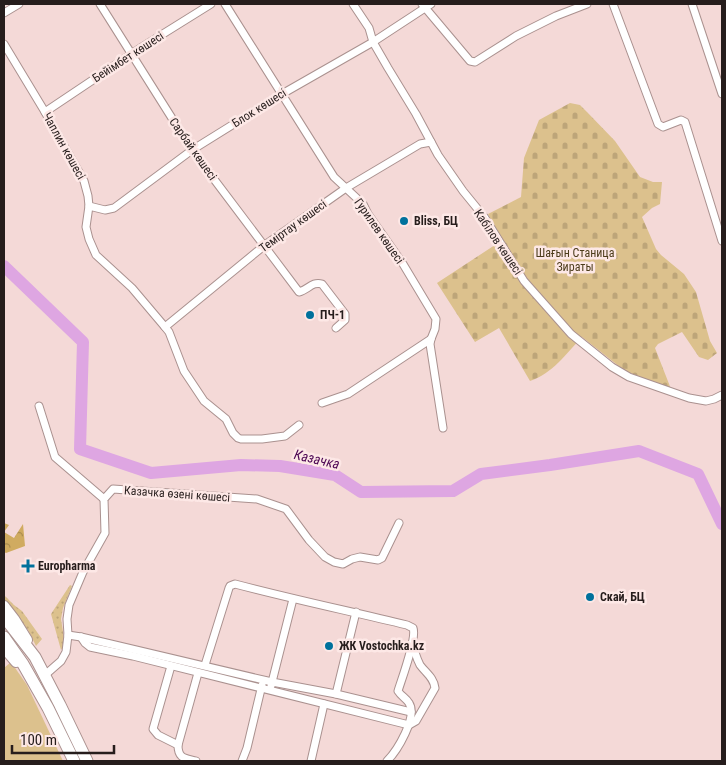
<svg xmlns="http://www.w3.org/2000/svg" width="726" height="765" font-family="'Roboto Condensed',sans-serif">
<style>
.grass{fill:url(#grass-dots)}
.forest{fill:url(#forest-crowns)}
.cemetery{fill:url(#cemetery-stones)}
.garden{fill:#dcc18d}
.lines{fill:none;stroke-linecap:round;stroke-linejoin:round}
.river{stroke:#dea6e2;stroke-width:12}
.street-casing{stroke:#aa918f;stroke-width:9}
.secondary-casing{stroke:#aa918f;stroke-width:12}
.primary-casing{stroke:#aa918f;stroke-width:13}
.street{stroke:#fff;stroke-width:7}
.secondary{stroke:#fff;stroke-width:10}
.primary{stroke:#fff;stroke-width:11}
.poi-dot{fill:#00719c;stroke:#fde8e6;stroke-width:2}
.labels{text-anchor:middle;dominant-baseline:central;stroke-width:5;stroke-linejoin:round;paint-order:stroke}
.street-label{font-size:12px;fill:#261d1c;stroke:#fde8e6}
.poi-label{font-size:12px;font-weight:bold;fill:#261d1c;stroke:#fde8e6;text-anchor:start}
.park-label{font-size:12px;fill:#4c3c1b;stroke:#fde8e6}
.water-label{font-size:14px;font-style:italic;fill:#4d0754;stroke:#fde8e6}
</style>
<defs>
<pattern id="grass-dots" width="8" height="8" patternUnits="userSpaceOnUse" patternTransform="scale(1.25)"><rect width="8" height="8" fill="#dcc18d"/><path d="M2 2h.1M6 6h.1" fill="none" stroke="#bda579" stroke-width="1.8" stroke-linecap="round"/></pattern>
<pattern id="forest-crowns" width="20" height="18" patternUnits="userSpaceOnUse" patternTransform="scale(1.25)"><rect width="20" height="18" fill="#d0ab60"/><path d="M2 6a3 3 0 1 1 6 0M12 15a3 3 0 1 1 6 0" fill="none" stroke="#a98b4e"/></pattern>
<pattern id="cemetery-stones" width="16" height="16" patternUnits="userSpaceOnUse" patternTransform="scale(1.25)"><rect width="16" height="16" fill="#dcc18d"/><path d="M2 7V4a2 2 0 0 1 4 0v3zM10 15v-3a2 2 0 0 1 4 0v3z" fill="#bda579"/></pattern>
</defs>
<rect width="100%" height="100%" fill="#f4d9d7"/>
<!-- grass -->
<g class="grass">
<path d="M 70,585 L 72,586 L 63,608 L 61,619 L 65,644 L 61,650 L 51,614 Z"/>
<path d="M 4,595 L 14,605 L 22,611 L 42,639 L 36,646 L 28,630 L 4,600 Z"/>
</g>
<!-- forest -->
<path class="forest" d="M 4,523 L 9,525 L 4,532 L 14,538 L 23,524 L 25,546 L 6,553 L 4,552 Z"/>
<!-- cemetery -->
<path class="cemetery" d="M 570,103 L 580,105 L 587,112 L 615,141 L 640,177 L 653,182 L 662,182 L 660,204 L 652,208 L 642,217 L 656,249 L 661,255 L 684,274 L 696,292 L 710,341 L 717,353 L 708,360 L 699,357 L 682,332 L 658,344 L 655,348 L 671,389 L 625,371 L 582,337 C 566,354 552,374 530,381 L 499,328 L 475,342 L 437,283 L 498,243 L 500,240 L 488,214 L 521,197 L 524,158 L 539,120 Z"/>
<!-- garden -->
<path class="garden" d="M 11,662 L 27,685 L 63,761 L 4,761 L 4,668 Z"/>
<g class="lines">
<!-- river -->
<path class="river" d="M 4,266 L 83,342 L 80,449 L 151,473 L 241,465 L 280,466 L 335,475 L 361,492 L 453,491 L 481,474 L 550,465 L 639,451 L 698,474 L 722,524"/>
<defs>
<g id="street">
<path d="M 100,4 L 192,150 L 299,292 C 308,290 312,281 322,284 L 345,314 L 345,320 L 336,328"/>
<path d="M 225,4 L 334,177 L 363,204 L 368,214 L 403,264 L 436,319 L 435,329 L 431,339 L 430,344 L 443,428"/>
<path d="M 353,4 L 369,28 L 373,42 L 388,68 L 416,114 L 438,155 L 463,191 L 485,218 L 524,281 L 571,334 L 612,367 L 629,377 L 689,398 L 706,401 L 714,399 L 722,395"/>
<path d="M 422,4 L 470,61 L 475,62 L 516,36 L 556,16 L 587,4"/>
<path d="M 613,4 L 658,124 L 663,127 L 681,120 L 685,122 L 722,241"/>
<path d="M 692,4 L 722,94"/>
<path d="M 4,13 L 19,4"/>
<path d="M 4,44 L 45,112 L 84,181 L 88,196 L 89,206 L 86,227 L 89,239 L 96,255 L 132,288 L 165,327 L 169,332 L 184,371 L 204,401 L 226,419 L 233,433 L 238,438 L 241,439 L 262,439 L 285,436 L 299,425"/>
<path d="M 45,112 L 142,47 L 211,4"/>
<path d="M 89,206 L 105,210 L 114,208 L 192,150 L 282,94 L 373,42 L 431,4"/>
<path d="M 165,327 L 265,245 L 346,188 L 420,144 L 431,142"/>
<path d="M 322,403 L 348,394 L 431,339"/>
<path d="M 39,406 L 55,457 L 104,499"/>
<path d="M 68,635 L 81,637 L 272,682 L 336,694 L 411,712"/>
<path d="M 81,637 L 85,643 L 90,647 L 133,656 L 409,725 L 416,721 L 435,688 C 434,678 426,673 420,665 C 416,657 414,650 413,642"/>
<path d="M 205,665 L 229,588 L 230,586 L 235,584 C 292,599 349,611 407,625 L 413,628 C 417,638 402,678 398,691 C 401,696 406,698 409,703 C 418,717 397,751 387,761"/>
<path d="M 171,666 L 153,729 L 158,735 L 178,745"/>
<path d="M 45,675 L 61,661 L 66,652 L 68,635 L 67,619 L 69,605 L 83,572 L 105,533 L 104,499 L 113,489 L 257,499 L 286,509 L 309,540 L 325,557 L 334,562 L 343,564 L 352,559 L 360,557 L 378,560 L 382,558 L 399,523"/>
<path d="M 271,686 L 293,599"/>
<path d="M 336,694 L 356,612"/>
<path d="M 196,761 C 185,758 178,759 178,745 L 198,673"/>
<path d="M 242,761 L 247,748 L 262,685"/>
<path d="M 311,761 L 324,704"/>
</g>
<g id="secondary">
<path d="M 4,606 L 14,619 L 27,640"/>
<path d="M 4,648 L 16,662"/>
</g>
<g id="primary">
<path d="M 4,617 L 35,657 L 60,705 L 87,761"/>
<path d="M 4,637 L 23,664 L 48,708 L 74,761"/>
</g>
</defs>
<!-- street casing -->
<use href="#street" class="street-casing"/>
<!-- secondary casing -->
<use href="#secondary" class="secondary-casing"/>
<!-- primary casing -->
<use href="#primary" class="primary-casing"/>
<!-- street -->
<use href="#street" class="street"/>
<!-- secondary -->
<use href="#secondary" class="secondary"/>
<!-- primary -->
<use href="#primary" class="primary"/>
</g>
<!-- markers -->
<g class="poi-dot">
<circle cx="404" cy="221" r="5"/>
<circle cx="310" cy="315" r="5"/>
<path d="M25.5 558.5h5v5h5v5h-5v5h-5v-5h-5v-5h5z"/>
<circle cx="590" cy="597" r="5"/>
<circle cx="329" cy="646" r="5"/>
</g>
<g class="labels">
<!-- street labels -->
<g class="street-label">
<text transform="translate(128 57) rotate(-33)">Бейімбет көшесі</text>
<text transform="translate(259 108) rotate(-32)">Блок көшесі</text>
<text transform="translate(64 146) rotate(61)">Чаплин көшесі</text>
<text transform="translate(193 149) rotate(55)">Сарбай көшесі</text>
<text transform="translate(293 226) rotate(-36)">Теміртау көшесі</text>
<text transform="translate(379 231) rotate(55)">Гурилев көшесі</text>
<text transform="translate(498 242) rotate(56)">Кабілов көшесі</text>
<text transform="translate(177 494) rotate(4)">Казачка өзені көшесі</text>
</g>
<!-- poi labels -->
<g class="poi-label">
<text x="414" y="221">Bliss, БЦ</text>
<text x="320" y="315">ПЧ-1</text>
<text x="38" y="566">Europharma</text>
<text x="600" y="597">Скай, БЦ</text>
<text x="339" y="646">ЖК Vostochka.kz</text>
</g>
<!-- park labels -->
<g class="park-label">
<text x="575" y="253">Шағын Станица<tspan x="575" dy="14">Зираты</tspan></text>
</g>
<!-- water labels -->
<g class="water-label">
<text transform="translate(317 459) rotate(13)">Казачка</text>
</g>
</g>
<!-- border -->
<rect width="726" height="765" fill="none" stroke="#261d1c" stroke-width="10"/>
<!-- scale -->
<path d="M12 745v8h102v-8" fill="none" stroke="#261d1c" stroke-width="2.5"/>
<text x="20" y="745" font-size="15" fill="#261d1c" stroke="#fde8e6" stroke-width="4" paint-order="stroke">100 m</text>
</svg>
